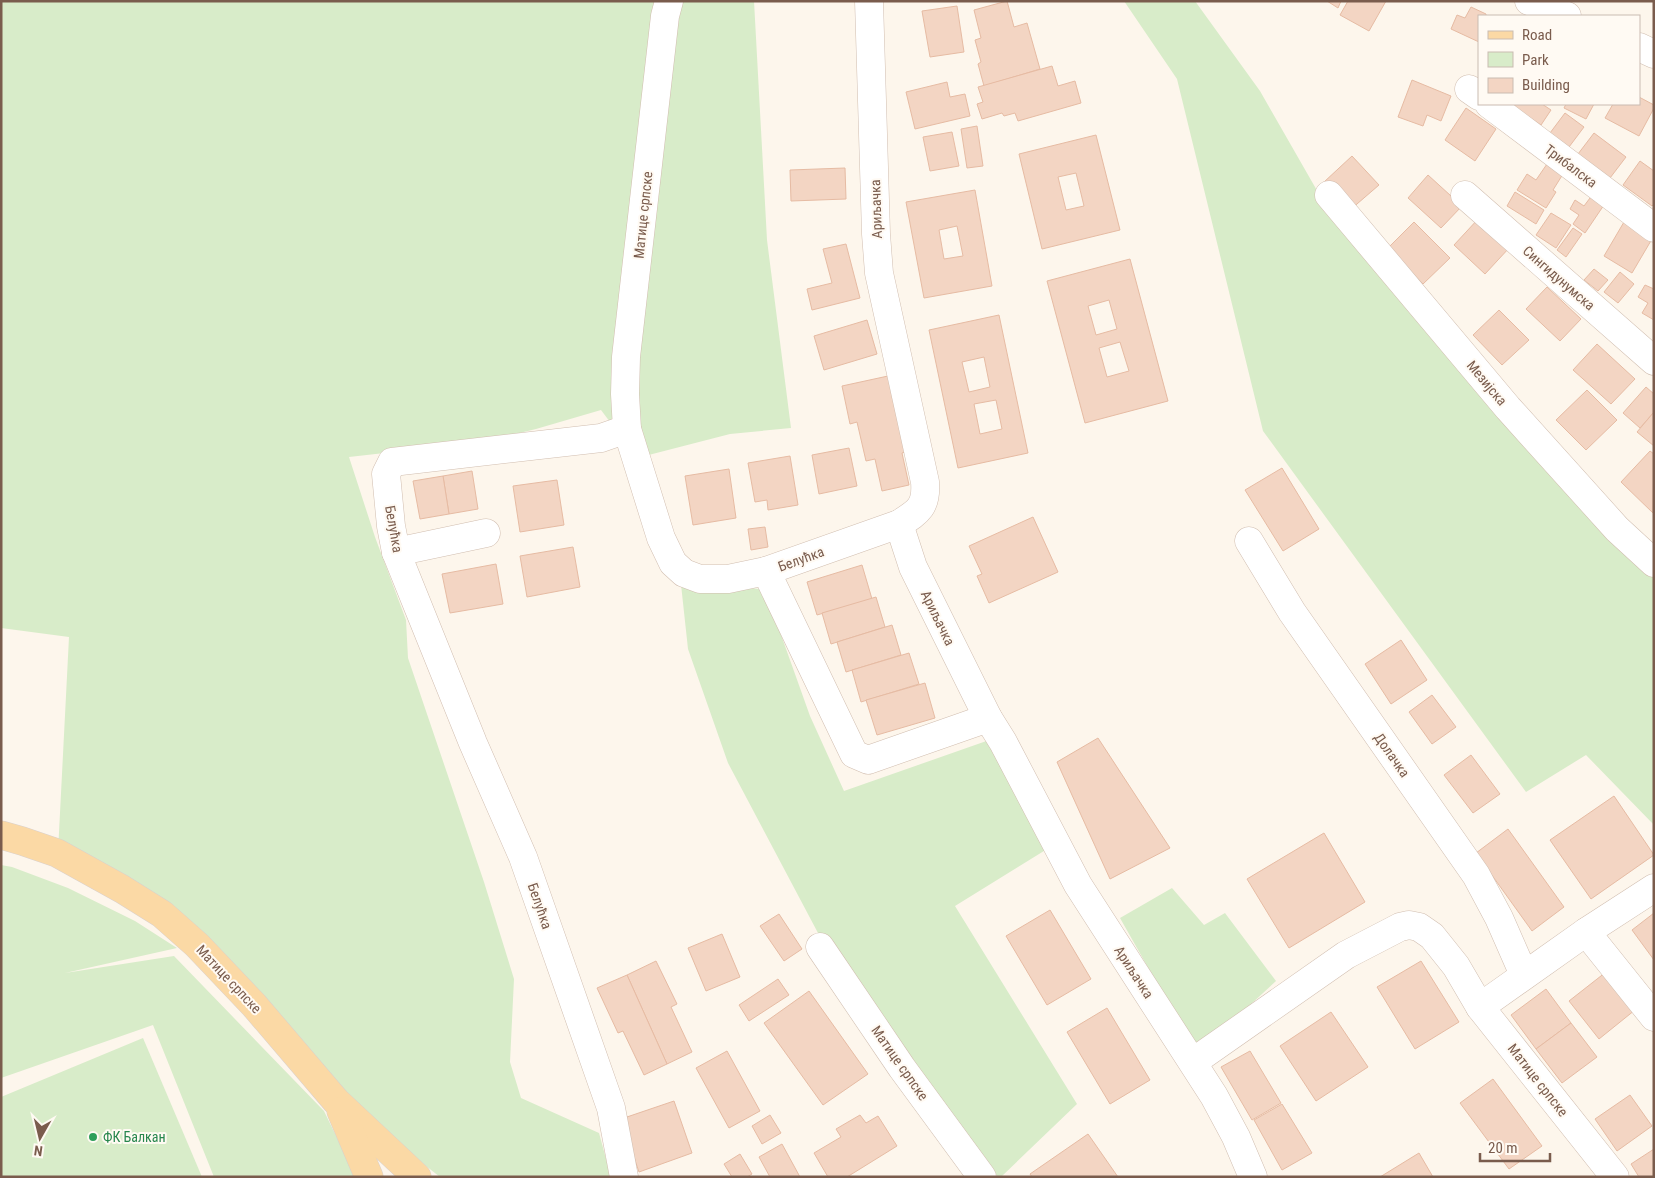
<svg xmlns="http://www.w3.org/2000/svg" width="1655" height="1178" font-family="'Roboto Condensed',sans-serif">
<style>
.green{fill:#d8ecc9}
.building{fill:#f3d5c3;stroke:#e6bba3;fill-rule:evenodd}
.lines{fill:none;stroke-linecap:round;stroke-linejoin:round}
.minor-casing{stroke:#d1beb0;stroke-width:29}
.major-casing{stroke:#dad1cd;stroke-width:29}
.minor{stroke:#fff;stroke-width:28}
.major{stroke:#fbd9a5;stroke-width:28}
.leisure-dot{fill:#2e9e5b;stroke:#fffaf3;stroke-width:2}
.labels{text-anchor:middle;dominant-baseline:central;stroke-width:4;stroke-linejoin:round;paint-order:stroke}
.street-label{font-size:14px;fill:#7a5c4d;stroke:#fffaf3}
.leisure-label{font-size:14px;fill:#27864d;stroke:#fffaf3;text-anchor:start}
</style>
<rect width="100%" height="100%" fill="#fdf6ec"/>
<!-- green -->
<g class="green">
<path d="M 1,1 L 754,1 L 767,240 L 791,428 L 730,434 L 637,458 L 601,410 L 536,429 L 482,442 L 349,457 L 375,537 L 406,620 L 408,658 L 484,882 L 514,979 L 510,1062 L 521,1098 L 599,1133 L 611,1177 L 440,1177 L 426,1166 L 330,1083 L 240,982 L 58,852 L 69,637 L 1,628 Z"/>
<path d="M 1124,1 L 1195,1 L 1260,91 L 1319,194 L 1654,563 L 1654,825 L 1586,755 L 1526,792 L 1263,431 L 1177,79 Z"/>
<path d="M 679,566 L 707,582 L 765,590 L 810,716 L 844,791 L 995,738 L 1052,846 L 955,906 L 1077,1104 L 1001,1177 L 998,1177 L 827,950 L 728,763 L 688,649 Z"/>
<path d="M 1,865 L 12,867 L 68,888 L 135,921 L 177,948 L 65,973 L 174,956 L 324,1111 L 356,1177 L 214,1177 L 153,1025 L 1,1078 Z"/>
<path d="M 1172,888 L 1204,925 L 1225,913 L 1276,981 L 1197,1054 L 1120,918 Z"/>
<path d="M 143,1038 L 202,1177 L 1,1177 L 1,1097 Z"/>
</g>
<!-- building -->
<g class="building">
<path d="M 1007,1 L 1014,27 L 1027,23 L 1040,69 L 984,86 L 978,64 L 981,62 L 975,40 L 981,38 L 974,10 Z"/>
<path d="M 1327,1 L 1341,1 L 1338,8 Z"/>
<path d="M 1348,1 L 1386,1 L 1369,31 L 1340,15 Z"/>
<path d="M 957,6 L 964,52 L 930,57 L 922,11 Z"/>
<path d="M 1471,7 L 1486,14 L 1486,16 L 1479,16 L 1479,42 L 1451,29 L 1457,15 L 1465,18 Z"/>
<path d="M 1052,66 L 1058,86 L 1075,81 L 1081,103 L 1018,121 L 1015,113 L 1004,116 L 1002,113 L 982,119 L 977,104 L 983,102 L 978,87 Z"/>
<path d="M 1412,80 L 1451,96 L 1441,121 L 1427,115 L 1423,126 L 1398,117 Z"/>
<path d="M 947,82 L 950,97 L 965,94 L 970,116 L 915,129 L 906,92 Z"/>
<path d="M 1639,97 L 1654,105 L 1654,108 L 1639,136 L 1605,118 L 1613,104 L 1639,104 Z"/>
<path d="M 1516,104 L 1542,104 L 1551,110 L 1541,125 L 1514,107 Z"/>
<path d="M 1566,104 L 1594,104 L 1586,119 L 1564,108 Z"/>
<path d="M 1466,108 L 1496,129 L 1475,161 L 1445,140 Z"/>
<path d="M 1565,113 L 1584,127 L 1569,147 L 1550,133 Z"/>
<path d="M 977,126 L 983,166 L 967,168 L 961,129 Z"/>
<path d="M 952,132 L 959,166 L 930,171 L 923,137 Z"/>
<path d="M 1594,133 L 1626,157 L 1610,178 L 1578,154 Z"/>
<path d="M 1096,135 L 1120,230 L 1042,249 L 1019,154 ZM 1076,173 L 1084,206 L 1066,210 L 1058,177 Z"/>
<path d="M 1352,156 L 1379,185 L 1350,210 L 1324,182 Z"/>
<path d="M 1640,161 L 1654,171 L 1654,204 L 1652,206 L 1623,185 Z"/>
<path d="M 1547,164 L 1563,174 L 1553,190 L 1556,192 L 1546,208 L 1517,190 L 1527,174 L 1536,180 Z"/>
<path d="M 845,168 L 846,199 L 791,201 L 790,170 Z"/>
<path d="M 1428,175 L 1462,206 L 1441,228 L 1408,198 Z"/>
<path d="M 975,190 L 992,286 L 924,298 L 906,202 ZM 957,226 L 963,256 L 944,259 L 939,230 Z"/>
<path d="M 1515,192 L 1544,210 L 1536,224 L 1507,206 Z"/>
<path d="M 1593,194 L 1606,202 L 1585,233 L 1573,224 L 1579,215 L 1570,209 L 1575,200 L 1584,206 Z"/>
<path d="M 1551,213 L 1571,225 L 1556,248 L 1536,235 Z"/>
<path d="M 1479,218 L 1510,247 L 1485,274 L 1454,245 Z"/>
<path d="M 1414,222 L 1450,258 L 1423,284 L 1388,248 Z"/>
<path d="M 1624,222 L 1652,239 L 1632,273 L 1604,256 Z"/>
<path d="M 1573,228 L 1582,234 L 1566,257 L 1557,250 Z"/>
<path d="M 846,244 L 860,298 L 812,310 L 807,289 L 832,283 L 823,249 Z"/>
<path d="M 1130,259 L 1168,401 L 1085,423 L 1047,281 ZM 1109,300 L 1117,329 L 1096,335 L 1088,306 ZM 1120,342 L 1129,371 L 1107,377 L 1099,348 Z"/>
<path d="M 1594,269 L 1608,280 L 1598,291 L 1584,280 Z"/>
<path d="M 1620,272 L 1634,284 L 1618,303 L 1604,292 Z"/>
<path d="M 1645,285 L 1654,289 L 1654,320 L 1642,313 L 1648,303 L 1638,297 Z"/>
<path d="M 1547,287 L 1581,319 L 1560,341 L 1526,309 Z"/>
<path d="M 1499,310 L 1529,340 L 1502,365 L 1473,335 Z"/>
<path d="M 999,315 L 1028,453 L 958,468 L 929,330 ZM 984,357 L 990,387 L 969,392 L 962,362 ZM 996,400 L 1002,429 L 980,434 L 974,404 Z"/>
<path d="M 867,320 L 877,354 L 824,370 L 814,336 Z"/>
<path d="M 1597,344 L 1635,379 L 1611,404 L 1573,370 Z"/>
<path d="M 888,376 L 909,451 L 902,453 L 909,485 L 882,491 L 875,459 L 866,461 L 857,422 L 850,424 L 842,386 Z"/>
<path d="M 1646,387 L 1654,394 L 1654,412 L 1640,428 L 1623,413 Z"/>
<path d="M 1587,390 L 1617,420 L 1586,450 L 1556,420 Z"/>
<path d="M 1654,412 L 1654,446 L 1637,432 Z"/>
<path d="M 849,448 L 857,486 L 819,494 L 812,455 Z"/>
<path d="M 1650,451 L 1654,454 L 1653,513 L 1621,482 Z"/>
<path d="M 790,456 L 798,505 L 768,510 L 767,500 L 755,502 L 748,463 Z"/>
<path d="M 1282,468 L 1319,529 L 1283,551 L 1245,490 Z"/>
<path d="M 729,469 L 736,518 L 693,525 L 685,476 Z"/>
<path d="M 472,471 L 478,509 L 449,514 L 443,476 Z"/>
<path d="M 443,476 L 449,514 L 420,519 L 413,481 Z"/>
<path d="M 557,480 L 564,525 L 520,532 L 513,486 Z"/>
<path d="M 1033,517 L 1058,572 L 989,603 L 977,576 L 982,574 L 969,546 Z"/>
<path d="M 765,527 L 768,547 L 751,550 L 748,529 Z"/>
<path d="M 573,547 L 580,587 L 527,597 L 520,556 Z"/>
<path d="M 496,564 L 503,604 L 450,613 L 442,574 Z"/>
<path d="M 862,565 L 872,599 L 817,615 L 807,582 Z"/>
<path d="M 876,597 L 885,627 L 831,644 L 822,613 Z"/>
<path d="M 892,625 L 901,655 L 846,672 L 837,642 Z"/>
<path d="M 1401,640 L 1427,680 L 1391,704 L 1365,664 Z"/>
<path d="M 909,653 L 919,684 L 861,702 L 852,670 Z"/>
<path d="M 925,683 L 935,718 L 877,735 L 866,700 Z"/>
<path d="M 1432,695 L 1456,727 L 1432,744 L 1409,712 Z"/>
<path d="M 1098,738 L 1170,848 L 1110,879 L 1057,762 Z"/>
<path d="M 1471,755 L 1500,794 L 1473,813 L 1444,775 Z"/>
<path d="M 1614,796 L 1654,855 L 1591,899 L 1550,840 Z"/>
<path d="M 1508,829 L 1564,907 L 1532,931 L 1476,853 Z"/>
<path d="M 1324,833 L 1365,902 L 1289,948 L 1247,879 Z"/>
<path d="M 1050,910 L 1091,979 L 1047,1005 L 1006,936 Z"/>
<path d="M 1654,913 L 1654,960 L 1632,930 Z"/>
<path d="M 779,914 L 802,949 L 784,961 L 760,926 Z"/>
<path d="M 722,934 L 740,977 L 706,991 L 688,948 Z"/>
<path d="M 656,961 L 677,1004 L 671,1007 L 692,1052 L 667,1064 L 627,975 Z"/>
<path d="M 1421,961 L 1459,1022 L 1415,1049 L 1377,987 Z"/>
<path d="M 1606,972 L 1635,1010 L 1599,1039 L 1569,1001 Z"/>
<path d="M 627,975 L 667,1064 L 644,1075 L 623,1031 L 618,1033 L 597,988 Z"/>
<path d="M 778,979 L 789,995 L 749,1021 L 739,1005 Z"/>
<path d="M 1546,989 L 1571,1023 L 1536,1049 L 1511,1015 Z"/>
<path d="M 809,991 L 868,1074 L 823,1105 L 764,1023 Z"/>
<path d="M 1107,1008 L 1150,1080 L 1110,1104 L 1067,1032 Z"/>
<path d="M 1331,1012 L 1368,1067 L 1316,1101 L 1280,1046 Z"/>
<path d="M 1571,1023 L 1597,1057 L 1562,1083 L 1536,1049 Z"/>
<path d="M 727,1051 L 760,1111 L 729,1128 L 696,1068 Z"/>
<path d="M 1250,1051 L 1281,1103 L 1252,1120 L 1221,1067 Z"/>
<path d="M 1493,1079 L 1542,1146 L 1509,1169 L 1460,1103 Z"/>
<path d="M 1630,1095 L 1652,1126 L 1617,1151 L 1595,1119 Z"/>
<path d="M 674,1101 L 692,1153 L 639,1172 L 621,1119 Z"/>
<path d="M 1282,1104 L 1312,1153 L 1282,1170 L 1254,1120 Z"/>
<path d="M 770,1115 L 781,1133 L 762,1144 L 752,1126 Z"/>
<path d="M 860,1115 L 866,1123 L 878,1116 L 897,1146 L 847,1177 L 828,1177 L 814,1153 L 841,1137 L 836,1129 Z"/>
<path d="M 1088,1134 L 1118,1177 L 1032,1177 L 1030,1174 Z"/>
<path d="M 782,1144 L 800,1177 L 770,1177 L 759,1157 Z"/>
<path d="M 1654,1149 L 1654,1177 L 1639,1177 L 1631,1164 Z"/>
<path d="M 1419,1153 L 1433,1177 L 1380,1177 Z"/>
<path d="M 740,1154 L 752,1174 L 747,1177 L 732,1177 L 724,1164 Z"/>
</g>
<g class="lines">
<defs>
<g id="minor">
<path d="M 669,1 L 665,16 L 626,357 L 625,394 L 627,429 L 661,538 L 673,563 L 684,573 L 700,579 L 728,579 L 766,571 L 899,524 C 918,512 927,507 925,482 L 879,273 L 876,234 L 869,1"/>
<path d="M 1529,1 L 1567,16"/>
<path d="M 1639,47 L 1654,54"/>
<path d="M 1469,89 L 1479,96"/>
<path d="M 1489,104 L 1654,228"/>
<path d="M 1329,195 L 1508,408 L 1617,529 L 1654,563"/>
<path d="M 1465,195 L 1654,361"/>
<path d="M 899,524 L 913,567 L 988,718 L 1003,742 L 1078,885 L 1214,1096 L 1236,1137 L 1253,1177"/>
<path d="M 1249,541 L 1292,612 L 1476,875 L 1499,918 L 1524,975"/>
<path d="M 396,552 L 486,533"/>
<path d="M 766,571 L 854,754 L 868,760 L 988,718"/>
<path d="M 1586,932 L 1654,1017"/>
<path d="M 820,947 L 902,1068 L 982,1177"/>
<path d="M 1480,1007 L 1586,932 L 1654,888"/>
<path d="M 1193,1062 L 1346,955 L 1400,927 L 1409,925 L 1419,927 L 1432,936 L 1456,966 L 1480,1007 L 1615,1177"/>
<path d="M 624,1177 L 611,1108 L 523,857 L 473,743 L 396,552 L 391,526 L 386,474 L 392,462 L 601,438 L 627,429"/>
</g>
<g id="major">
<path d="M 1,835 L 22,841 L 57,853 L 122,889 L 162,914 L 197,945 L 254,1005 L 336,1101 L 417,1177"/>
<path d="M 341,1111 L 369,1177"/>
</g>
</defs>
<!-- minor casing -->
<use href="#minor" class="minor-casing"/>
<!-- major casing -->
<use href="#major" class="major-casing"/>
<!-- minor -->
<use href="#minor" class="minor"/>
<!-- major -->
<use href="#major" class="major"/>
</g>
<!-- markers -->
<circle class="leisure-dot" cx="93" cy="1137" r="5"/>
<g class="labels">
<!-- street labels -->
<g class="street-label">
<text transform="translate(1571 166) rotate(37)">Трибалска</text>
<text transform="translate(876 209) rotate(-92)">Ариљачка</text>
<text transform="translate(643 215) rotate(-84)">Матице српске</text>
<text transform="translate(1559 278) rotate(41)">Сингидунумска</text>
<text transform="translate(1487 383) rotate(50)">Мезијска</text>
<text transform="translate(394 529) rotate(80)">Белућка</text>
<text transform="translate(801 559) rotate(-20)">Белућка</text>
<text transform="translate(938 618) rotate(64)">Ариљачка</text>
<text transform="translate(1392 755) rotate(55)">Долачка</text>
<text transform="translate(540 906) rotate(71)">Белућка</text>
<text transform="translate(1134 972) rotate(57)">Ариљачка</text>
<text transform="translate(229 979) rotate(47)">Матице српске</text>
<text transform="translate(900 1063) rotate(55)">Матице српске</text>
<text transform="translate(1538 1080) rotate(52)">Матице српске</text>
</g>
<!-- leisure labels -->
<g class="leisure-label">
<text x="103" y="1137">ФК Балкан</text>
</g>
</g>
<!-- border -->
<rect width="1655" height="1178" fill="none" stroke="#7a5c4d" stroke-width="5"/>
<!-- legend -->
<rect x="1478" y="15" width="162" height="90" fill="#fffaf3" stroke="#cabbb1"/>
<rect x="1488" y="31" width="25" height="8" fill="#fbd9a5" stroke="#cabbb1"/>
<text x="1522" y="40" font-size="15" fill="#7a5c4d">Road</text>
<rect x="1488" y="52" width="25" height="15" fill="#d8ecc9" stroke="#cabbb1"/>
<text x="1522" y="65" font-size="15" fill="#7a5c4d">Park</text>
<rect x="1488" y="78" width="25" height="15" fill="#f3d5c3" stroke="#cabbb1"/>
<text x="1522" y="90" font-size="15" fill="#7a5c4d">Building</text>
<!-- north arrow -->
<g transform="translate(40 1138) rotate(188)" stroke="#fffaf3" stroke-width="4" paint-order="stroke">
<path d="M0-4L9 19L0 12L-9 19Z" fill="#7a5c4d"/>
<text y="-8" font-size="14" font-weight="bold" text-anchor="middle" fill="#7a5c4d">N</text>
</g>
<!-- scale -->
<path d="M1480 1153v8h70v-8" fill="none" stroke="#7a5c4d" stroke-width="2.5"/>
<text x="1488" y="1153" font-size="15" fill="#7a5c4d" stroke="#fffaf3" stroke-width="4" paint-order="stroke">20 m</text>
</svg>
